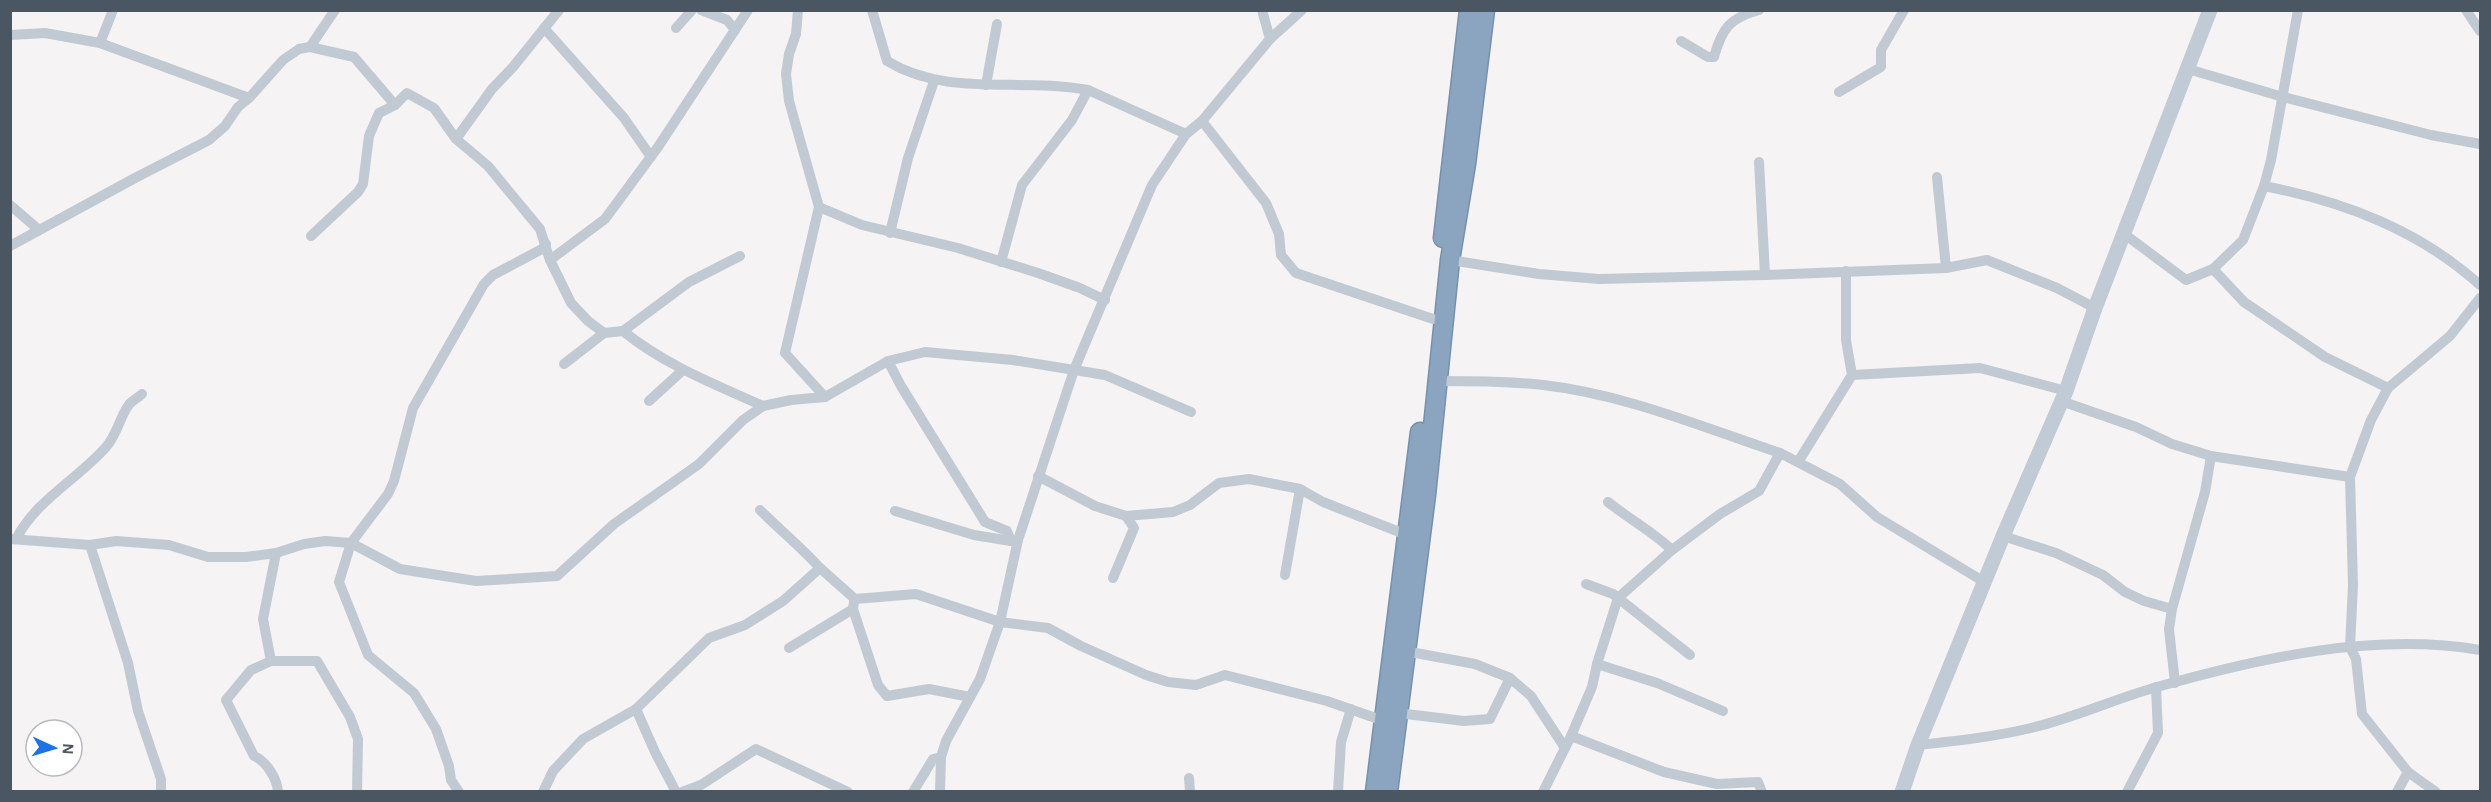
<svg xmlns="http://www.w3.org/2000/svg" width="2491" height="802" font-family="'Alegreya Sans',sans-serif">
<style>
.lines{fill:none;stroke-linecap:round;stroke-linejoin:round}
.highway-casing{stroke:#7690ad;stroke-width:21}
.street{stroke:#c1cad2;stroke-width:10}
.secondary{stroke:#c1cbd6;stroke-width:15}
.highway{stroke:#8ba5c1;stroke-width:18}
</style>
<rect width="100%" height="100%" fill="#f5f3f3"/>
<g class="lines">
<defs>
<g id="highway">
<path d="M 1443,238 L 1469,10"/>
<path d="M 1375,792 L 1420,432"/>
<path d="M 1388,792 L 1426,495 L 1450,260 L 1466,164 L 1485,10"/>
</g>
</defs>
<!-- highway casing -->
<use href="#highway" class="highway-casing"/>
<!-- street -->
<g class="street">
<path d="M 701,10 L 727,20 L 735,30"/>
<path d="M 798,10 L 796,34 L 789,54 L 786,74 L 789,101 L 819,207 L 785,353 L 825,397"/>
<path d="M 872,10 L 887,61 C 948,98 1021,77 1088,90 L 1186,134"/>
<path d="M 1262,10 L 1270,39"/>
<path d="M 2466,10 L 2480,31"/>
<path d="M 544,28 L 624,118 L 651,157"/>
<path d="M 676,28 L 692,10"/>
<path d="M 10,35 L 45,33 L 100,43 L 249,98 L 283,60 L 299,49 L 310,47 L 354,57 L 395,105 L 407,93 L 434,108 L 456,139 L 488,166 L 540,229 L 550,260 L 571,303 L 588,321 L 604,333 L 623,331 C 665,365 714,384 763,406"/>
<path d="M 1681,41 L 1708,57 L 1714,57 C 1722,28 1730,18 1759,10"/>
<path d="M 100,43 L 113,10"/>
<path d="M 310,47 L 335,10"/>
<path d="M 2188,69 L 2283,97 L 2431,135 L 2480,144"/>
<path d="M 986,85 L 997,24"/>
<path d="M 1839,92 L 1881,67 L 1881,50 L 1904,10"/>
<path d="M 1202,121 L 1266,203 L 1279,234 L 1281,255 L 1296,273 L 1433,319"/>
<path d="M 456,139 L 492,89 L 513,67 L 559,10"/>
<path d="M 1759,162 L 1765,275"/>
<path d="M 1937,177 L 1946,268"/>
<path d="M 2264,186 C 2345,202 2419,230 2480,285"/>
<path d="M 10,205 L 38,229"/>
<path d="M 819,207 L 862,225 L 958,248 L 1038,273 L 1080,288 L 1105,300"/>
<path d="M 890,233 L 908,158 L 934,81"/>
<path d="M 2123,233 L 2186,280 L 2213,269 L 2243,240 L 2264,186 L 2271,160 L 2298,10"/>
<path d="M 311,236 L 358,192 L 363,184 L 369,136 L 379,113 L 395,105"/>
<path d="M 10,246 L 135,178 L 209,140 L 225,126 L 238,107 L 249,98"/>
<path d="M 550,260 L 605,219 L 658,147 L 748,10"/>
<path d="M 1450,260 L 1539,274 L 1599,279 L 1765,275 L 1946,268 L 1987,260 L 2057,288 L 2095,308"/>
<path d="M 1001,262 L 1022,185 L 1072,120 L 1088,90"/>
<path d="M 2213,269 L 2244,302 L 2325,357 L 2388,388"/>
<path d="M 623,331 L 689,282 L 740,256"/>
<path d="M 888,361 L 901,386 L 985,522 L 1007,531 L 1011,541 L 1018,540"/>
<path d="M 564,364 L 604,333"/>
<path d="M 1852,375 L 1980,368 L 2066,391"/>
<path d="M 1438,381 C 1473,381 1508,381 1543,385 C 1624,394 1702,427 1780,453 L 1759,491 L 1720,514 L 1672,550 L 1618,598 L 1597,664 L 1592,687 L 1571,736 L 1543,792"/>
<path d="M 649,401 L 683,370"/>
<path d="M 2061,401 L 2136,427 L 2172,444 L 2211,456 L 2350,477"/>
<path d="M 1780,453 L 1840,484 L 1877,517 L 1986,583"/>
<path d="M 1798,462 L 1852,375 L 1846,340 L 1846,271"/>
<path d="M 1038,476 L 1095,506 L 1126,516 L 1173,512 L 1190,505 L 1219,483 L 1249,479 L 1300,489 L 1323,502 L 1407,535"/>
<path d="M 1608,502 C 1629,519 1652,531 1672,550"/>
<path d="M 760,510 C 780,530 801,547 820,568"/>
<path d="M 895,511 L 974,535 L 1011,541"/>
<path d="M 2003,536 L 2056,553 L 2103,575 L 2125,592 L 2144,601 L 2172,609"/>
<path d="M 11,539 L 90,545"/>
<path d="M 16,539 C 37,499 77,480 106,447 C 117,435 119,419 128,406 C 131,401 138,398 142,394"/>
<path d="M 276,553 L 263,619 L 271,661 L 317,661 L 350,717 L 358,739 L 357,792"/>
<path d="M 1285,575 L 1300,489"/>
<path d="M 1113,578 L 1134,528 L 1126,516"/>
<path d="M 1586,584 L 1613,594 L 1690,655"/>
<path d="M 853,609 L 878,685 L 887,696 L 929,689 L 970,697"/>
<path d="M 789,648 L 853,609 L 854,602"/>
<path d="M 271,661 L 251,670 L 226,700 L 254,756 C 266,761 277,778 278,792"/>
<path d="M 1597,664 L 1657,683 L 1723,711"/>
<path d="M 1510,678 L 1531,696 L 1565,748"/>
<path d="M 2175,683 L 2169,629 L 2172,609 L 2205,492 L 2211,456"/>
<path d="M 636,709 L 655,752 L 676,792"/>
<path d="M 1398,713 L 1464,721 L 1490,719 L 1510,678 L 1475,664 L 1405,651"/>
<path d="M 1571,736 L 1664,772 L 1717,784 L 1758,782 L 1762,792"/>
<path d="M 1918,745 C 1956,741 1993,737 2031,728 C 2074,718 2114,699 2157,687 C 2260,658 2373,632 2480,650"/>
<path d="M 1189,778 L 1190,792"/>
<path d="M 161,792 L 161,779 L 138,711 L 128,663 L 90,545 L 116,541 L 169,545 L 208,557 L 246,557 L 276,553 L 304,544 L 325,541 L 351,543 L 400,569 L 476,581 L 557,576 L 614,524 L 699,464 L 743,420 L 763,406 L 791,400 L 825,397 L 888,361 L 925,352 L 1013,360 L 1105,375 L 1191,412"/>
<path d="M 459,792 L 451,780 L 449,766 L 436,729 L 414,693 L 368,655 L 339,582 L 351,543 L 388,494 L 394,481 L 413,408 L 484,284 L 493,275 L 542,249 L 546,244"/>
<path d="M 543,792 L 553,771 L 583,739 L 636,709 L 709,638 L 745,625 L 783,601 L 820,568 L 855,599 L 916,594 L 1000,622 L 1048,628 L 1081,646 L 1146,675 L 1168,682 L 1196,685 L 1225,675 L 1327,701 L 1384,721"/>
<path d="M 682,792 L 701,785 L 756,749 L 848,792"/>
<path d="M 913,792 L 933,759 L 941,757 L 946,741 L 980,679 L 1000,622 L 1018,540 L 1074,370 L 1152,185 L 1186,134 L 1202,121 L 1270,39 L 1302,10"/>
<path d="M 940,792 L 941,757"/>
<path d="M 1338,792 L 1341,742 L 1351,709"/>
<path d="M 2127,792 L 2158,733 L 2156,687"/>
<path d="M 2397,792 L 2408,772"/>
<path d="M 2436,792 L 2408,772 L 2362,714 L 2356,659 L 2350,647 L 2353,585 L 2350,477 L 2371,420 L 2388,388 L 2450,336 L 2480,298"/>
</g>
<!-- secondary -->
<path class="secondary" d="M 1902,792 L 1918,745 L 2003,536 L 2066,391 L 2095,308 L 2210,10"/>
<!-- highway -->
<use href="#highway" class="highway"/>
</g>
<!-- border -->
<rect width="2491" height="802" fill="none" stroke="#4a5661" stroke-width="24"/>
<!-- north arrow -->
<g transform="translate(54 748) rotate(94)"><circle r="28" fill="#ffffff" stroke="#b7bbc0" stroke-width="1.5"/>
<path d="M0-4.5L10 22L0 15L-10 22Z" fill="#1a73e8"/>
<text y="-9" font-size="16" font-weight="bold" text-anchor="middle" fill="#4a5661">N</text>
</g>
</svg>
